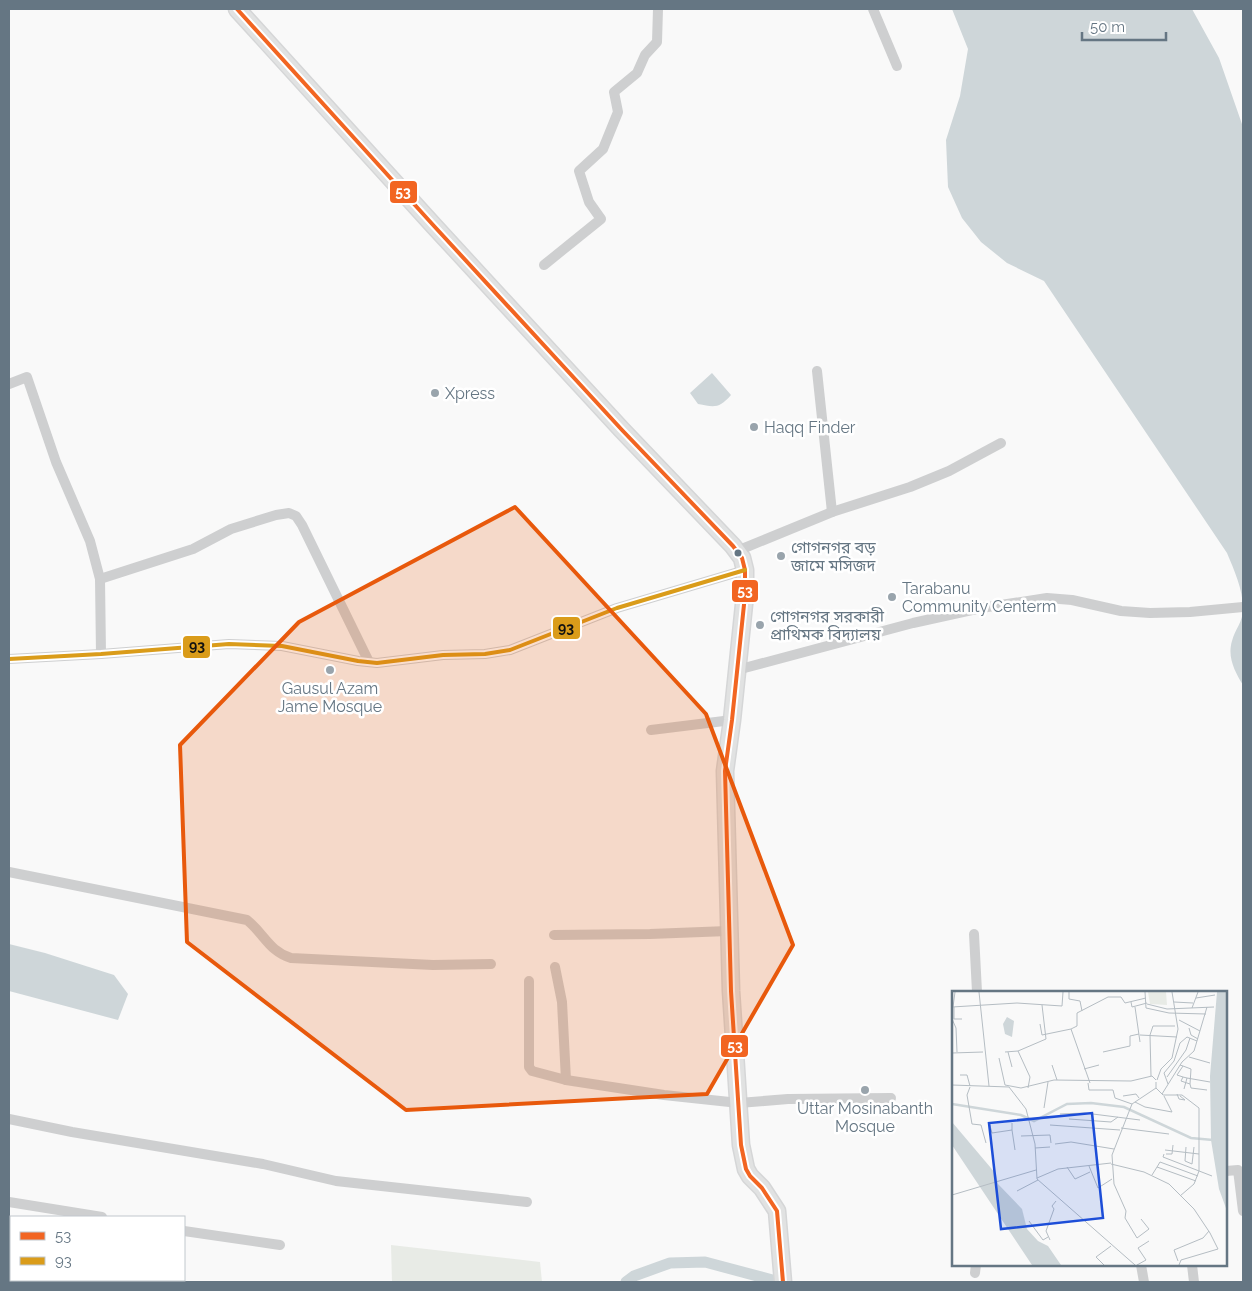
<svg xmlns="http://www.w3.org/2000/svg" width="1252" height="1291" font-family="Raleway,'Noto Sans Bengali',sans-serif">
<style>
.green{fill:#e8ebe6}
.water{fill:#ced6d9}
.lines{fill:none;stroke-linecap:round;stroke-linejoin:round}
.canal{stroke:#ced6d9;stroke-width:11}
.primary-casing{stroke:#d5d6d7;stroke-width:19}
.street{stroke:#cecfd0;stroke-width:10}
.primary{stroke:#e1e2e2;stroke-width:16}
.bus-1-casing{stroke:#fff;stroke-width:8}
.bus-2-casing{stroke:#fff;stroke-width:8}
.bus-1{stroke:#f26522;stroke-width:4}
.bus-2{stroke:#da9c1a;stroke-width:4}
.marked{fill:#e8590c;fill-opacity:0.2;stroke:#e8590c;stroke-width:4;stroke-linejoin:round}
.poi-dot{fill:#99a4ac;stroke:#fff;stroke-width:2}
.bus-dot{fill:#657683;stroke:#fff;stroke-width:2}
.labels{text-anchor:middle;dominant-baseline:central;stroke-width:5;stroke-linejoin:round;paint-order:stroke}
.poi-label{font-size:16px;fill:#657683;stroke:#fff;text-anchor:start}
.inset-river{fill:none;stroke:#ced6d9;stroke-width:2.5}
.inset-road{fill:none;stroke:#b5bdc3;stroke-width:1}
.view{fill:#1d4ed8;fill-opacity:0.15;stroke:#1d4ed8;stroke-width:2.5}
.inset-edge{fill:none;stroke:#657683;stroke-width:2.5}
.line-badge{stroke:#fff;stroke-width:2}
.badge-label{font-size:14px;text-anchor:middle;font-weight:bold;fill:#fff}
.pale-badge-label{font-size:14px;text-anchor:middle;font-weight:bold;fill:#111}
</style>
<rect width="100%" height="100%" fill="#f9f9f9"/>
<!-- green -->
<path class="green" d="M 391,1245 L 540,1262 L 542,1282 L 392,1282 Z"/>
<!-- water -->
<g class="water">
<path d="M 952,9 L 1192,9 L 1219,58 L 1243,127 L 1243,685 C 1235,672 1227,657 1232,641 C 1235,629 1243,622 1243,609 C 1243,589 1234,570 1227,553 L 1044,281 L 1007,263 L 981,242 L 962,218 L 948,187 L 946,140 L 960,96 L 968,49 Z"/>
<path d="M 712,373 L 731,395 C 719,409 714,407 698,404 L 690,393 Z"/>
<path d="M 9,944 L 45,953 L 114,975 L 128,994 L 118,1020 L 9,991 Z"/>
</g>
<g class="lines">
<!-- canal -->
<path class="canal" d="M 626,1282 L 634,1276 L 670,1263 L 705,1262 L 780,1282"/>
<defs>
<path id="primary" d="M 237,9 L 434,226 L 622,430 L 733,546 L 742,558 L 745,570 L 745,595 L 732,720 L 725,771 L 731,991 L 741,1145 L 746,1169 L 750,1176 L 762,1188 L 777,1211 L 783,1282"/>
</defs>
<!-- primary casing -->
<use href="#primary" class="primary-casing"/>
<!-- street -->
<g class="street">
<path d="M 873,9 L 897,66"/>
<path d="M 544,265 L 601,219 L 589,202 L 579,171 L 603,149 L 618,112 L 614,92 L 637,73 L 645,55 L 657,42 L 658,9"/>
<path d="M 817,371 L 832,512"/>
<path d="M 9,384 L 27,377 L 56,462 L 90,541 L 100,579 L 101,654"/>
<path d="M 737,551 L 832,512 L 910,487 L 949,471 L 1001,443"/>
<path d="M 100,579 L 193,549 L 231,529 L 276,515 L 289,513 L 296,516 L 302,525 L 369,662"/>
<path d="M 9,659 L 101,654 L 229,644 L 282,646 L 358,661 L 377,663 L 443,655 L 485,654 L 510,650 L 617,608 L 745,570"/>
<path d="M 737,670 L 913,623 L 981,608 L 1047,598 L 1072,600 L 1121,611 L 1150,613 L 1190,612 L 1243,607"/>
<path d="M 651,730 L 732,720"/>
<path d="M 9,872 L 247,920 C 265,935 269,951 291,958 L 433,965 L 491,964"/>
<path d="M 974,934 L 977,992"/>
<path d="M 554,935 L 650,934 L 728,931"/>
<path d="M 555,967 L 562,1002 L 566,1080"/>
<path d="M 529,981 L 529,1067 L 532,1071 L 566,1080 L 664,1095 L 739,1103 L 788,1099 L 891,1098"/>
<path d="M 9,1119 L 72,1132 L 263,1164 L 336,1181 L 527,1202"/>
<path d="M 1226,1171 L 1238,1170 L 1243,1211"/>
<path d="M 9,1202 L 102,1217"/>
<path d="M 184,1231 L 280,1245"/>
<path d="M 1141,1265 L 1144,1282"/>
<path d="M 1192,1265 L 1194,1282"/>
<path d="M 975,1273 L 976,1265"/>
<path d="M 9,1276 L 11,1277"/>
<path d="M 27,1280 L 39,1282"/>
</g>
<!-- primary -->
<use href="#primary" class="primary"/>
<defs>
<path id="bus-1" d="M 237,9 L 434,226 L 622,430 L 733,546 L 742,558 L 745,570 L 745,595 L 732,720 L 725,771 L 731,991 L 741,1145 L 746,1169 L 750,1176 L 762,1188 L 777,1211 L 783,1282"/>
<path id="bus-2" d="M 9,659 L 101,654 L 229,644 L 282,646 L 358,661 L 377,663 L 443,655 L 485,654 L 510,650 L 617,608 L 745,570"/>
</defs>
<!-- bus-1 casing -->
<use href="#bus-1" class="bus-1-casing"/>
<!-- bus-2 casing -->
<use href="#bus-2" class="bus-2-casing"/>
<!-- bus-1 -->
<use href="#bus-1" class="bus-1"/>
<!-- bus-2 -->
<use href="#bus-2" class="bus-2"/>
</g>
<!-- marked area -->
<path class="marked" d="M 515,507 L 706,714 L 793,945 L 707,1094 L 406,1110 L 187,942 L 180,745 L 299,622 Z"/>
<!-- markers -->
<g class="poi-dot">
<circle cx="435" cy="393" r="5"/>
<circle cx="754" cy="427" r="5"/>
<circle cx="781" cy="556" r="5"/>
<circle cx="892" cy="597" r="5"/>
<circle cx="760" cy="625" r="5"/>
<circle cx="330" cy="670" r="5"/>
<circle cx="865" cy="1090" r="5"/>
</g>
<circle class="bus-dot" cx="738" cy="553" r="4.5"/>
<g class="labels">
<!-- poi labels -->
<g class="poi-label">
<text x="445" y="393">Xpress</text>
<text x="764" y="427">Haqq Finder</text>
<text x="791" y="547">গোগনগর বড়<tspan x="791" dy="18">জামে মসিজদ</tspan></text>
<text x="902" y="588">Tarabanu<tspan x="902" dy="18">Community Centerm</tspan></text>
<text x="770" y="616">গোগনগর সরকারী<tspan x="770" dy="18">প্রাথিমক বিদ্যালয়</tspan></text>
<text x="330" y="688" text-anchor="middle">Gausul Azam<tspan x="330" dy="18">Jame Mosque</tspan></text>
<text x="865" y="1108" text-anchor="middle">Uttar Mosinabanth<tspan x="865" dy="18">Mosque</tspan></text>
</g>
</g>
<!-- overview -->
<g transform="translate(952 991)">
<rect width="275" height="275" fill="#f9f9f9"/>
<path d="M 196,1 L 214,1 L 215,14 L 198,13 Z" fill="#e8ebe6"/>
<path d="M 265,1 L 275,1 L 275,220 L 267,198 L 259,149 L 258,85 ZM 55,26 L 62,30 L 60,46 L 53,43 L 51,33 ZM 0,131 L 44,183 L 46,193 L 70,218 L 75,238 L 86,250 L 96,255 L 109,274 L 80,274 L 0,154 Z" fill="#ced6d9"/>
<path class="inset-river" d="M 0,113 L 69,124 L 82,130 L 115,113 L 139,112 L 172,116 L 239,147 L 261,149"/>
<path class="inset-road" d="M 27,1 L 37,95M 117,1 L 117,8 L 128,10 L 130,20M 193,1 L 194,17 L 217,22 L 254,23M 244,7 L 263,4M 179,11 L 180,16 L 195,12M 222,11 L 241,12M 195,13 L 215,18 L 262,16M 0,16 L 65,12 L 110,15 L 111,1M 1,16 L 3,1M 2,16 L 2,28 L 10,28M 183,16 L 188,51M 240,17 L 246,1M 0,28 L 4,37 L 5,61M 227,29 L 248,40M 88,33 L 90,44 L 119,38M 237,37 L 239,44 L 246,48M 188,44 L 225,46M 198,44 L 199,85M 198,44 L 201,35 L 223,35M 66,60 L 94,48 L 90,14M 53,61 L 66,60 L 78,86 L 76,97M 56,61 L 60,76M 151,61 L 178,55 L 178,45 L 187,43M 0,62 L 31,61M 237,66 L 258,72M 47,67 L 53,94 L 69,97 L 102,89 L 179,90 L 200,85 L 204,89M 100,74 L 105,89M 228,74 L 231,75 L 239,78 L 238,93 L 229,90 L 231,86 L 225,84 L 231,75M 132,78 L 147,74M 8,84 L 15,84 L 18,95M 215,86 L 234,59 L 238,47M 231,86 L 235,87 L 232,98M 235,87 L 258,91M 205,89 L 209,78 L 220,67 L 226,38 L 220,1M 204,91 L 204,97 L 211,104 L 230,104 L 247,117 L 247,180 L 242,193 L 228,205M 136,92 L 137,99 L 161,99 L 163,107 L 180,113M 138,92 L 119,38 L 125,35 L 125,22 L 156,6 L 169,6 L 173,12 L 194,7M 216,93 L 212,82 L 222,70 L 228,52 L 235,46 L 245,50M 238,93 L 239,97 L 255,99M 0,94 L 57,96 L 74,118 L 83,153 L 85,188 L 183,274M 18,96 L 15,104 L 20,133 L 29,134 L 34,152M 210,103 L 230,71 L 242,60 L 255,16M 225,103 L 227,108 L 233,109 L 228,105M 171,105 L 184,103 L 187,107M 183,111 L 193,116 L 220,121 L 212,105M 92,117 L 96,91M 108,123 L 133,122 L 188,129M 117,128 L 159,131 L 166,126M 37,131 L 40,142 L 60,139 L 60,132M 98,134 L 168,139M 169,137 L 217,143M 60,139 L 63,159M 69,145 L 98,144 L 99,152M 103,153 L 119,151 L 162,158M 234,156 L 233,170 L 240,173 L 242,156M 83,157 L 98,156M 213,159 L 247,163M 212,163 L 211,166 L 260,185M 214,163 L 220,163 L 221,154M 159,173 L 192,181 L 217,193 L 242,218 L 258,242 L 266,258 L 229,269 L 227,274M 137,175 L 146,197 L 160,188M 115,176 L 123,188 L 138,181M 205,176 L 208,171 L 246,185M 200,184 L 205,176 L 244,190M 85,187 L 106,178 L 159,172M 65,200 L 86,189M 0,204 L 84,179M 189,228 L 197,238 L 185,247 L 173,227 L 174,220 L 162,193 L 160,164 L 180,113 L 204,97M 77,230 L 91,249 L 96,246M 98,249 L 94,240 L 102,218 L 100,215 L 104,210M 226,270 L 222,259 L 251,247 L 257,240M 152,274 L 144,266 L 159,255M 185,274 L 194,269 L 186,257 L 197,250"/>
<path class="view" d="M 140,122 L 151,227 L 49,238 L 37,132 Z"/>
<rect width="275" height="275" class="inset-edge"/>
</g>
<g class="line-badge">
<rect x="389" y="180" width="29" height="24" rx="5" fill="#f26522"/>
<rect x="731" y="579" width="28" height="24" rx="5" fill="#f26522"/>
<rect x="552" y="616" width="29" height="24" rx="5" fill="#da9c1a"/>
<rect x="182" y="635" width="29" height="24" rx="5" fill="#da9c1a"/>
<rect x="720" y="1034" width="29" height="24" rx="5" fill="#f26522"/>
</g>
<g class="badge-label">
<text x="403" y="197">53</text>
<text x="745" y="596">53</text>
<text x="735" y="1051">53</text>
</g>
<g class="pale-badge-label">
<text x="566" y="633">93</text>
<text x="197" y="651">93</text>
</g>
<!-- border -->
<rect width="1252" height="1291" fill="none" stroke="#657683" stroke-width="20"/>
<!-- legend -->
<rect x="10" y="1216" width="175" height="65" fill="#ffffff" stroke="#c1c8cd"/>
<rect x="20" y="1232" width="25" height="8" fill="#f26522" stroke="#c1c8cd"/>
<text x="55" y="1241" font-size="15" fill="#657683">53</text>
<rect x="20" y="1257" width="25" height="8" fill="#da9c1a" stroke="#c1c8cd"/>
<text x="55" y="1266" font-size="15" fill="#657683">93</text>
<!-- scale -->
<path d="M1082 32v8h84v-8" fill="none" stroke="#657683" stroke-width="2.5"/>
<text x="1090" y="32" font-size="15" fill="#657683" stroke="#ffffff" stroke-width="4" paint-order="stroke">50 m</text>
</svg>
